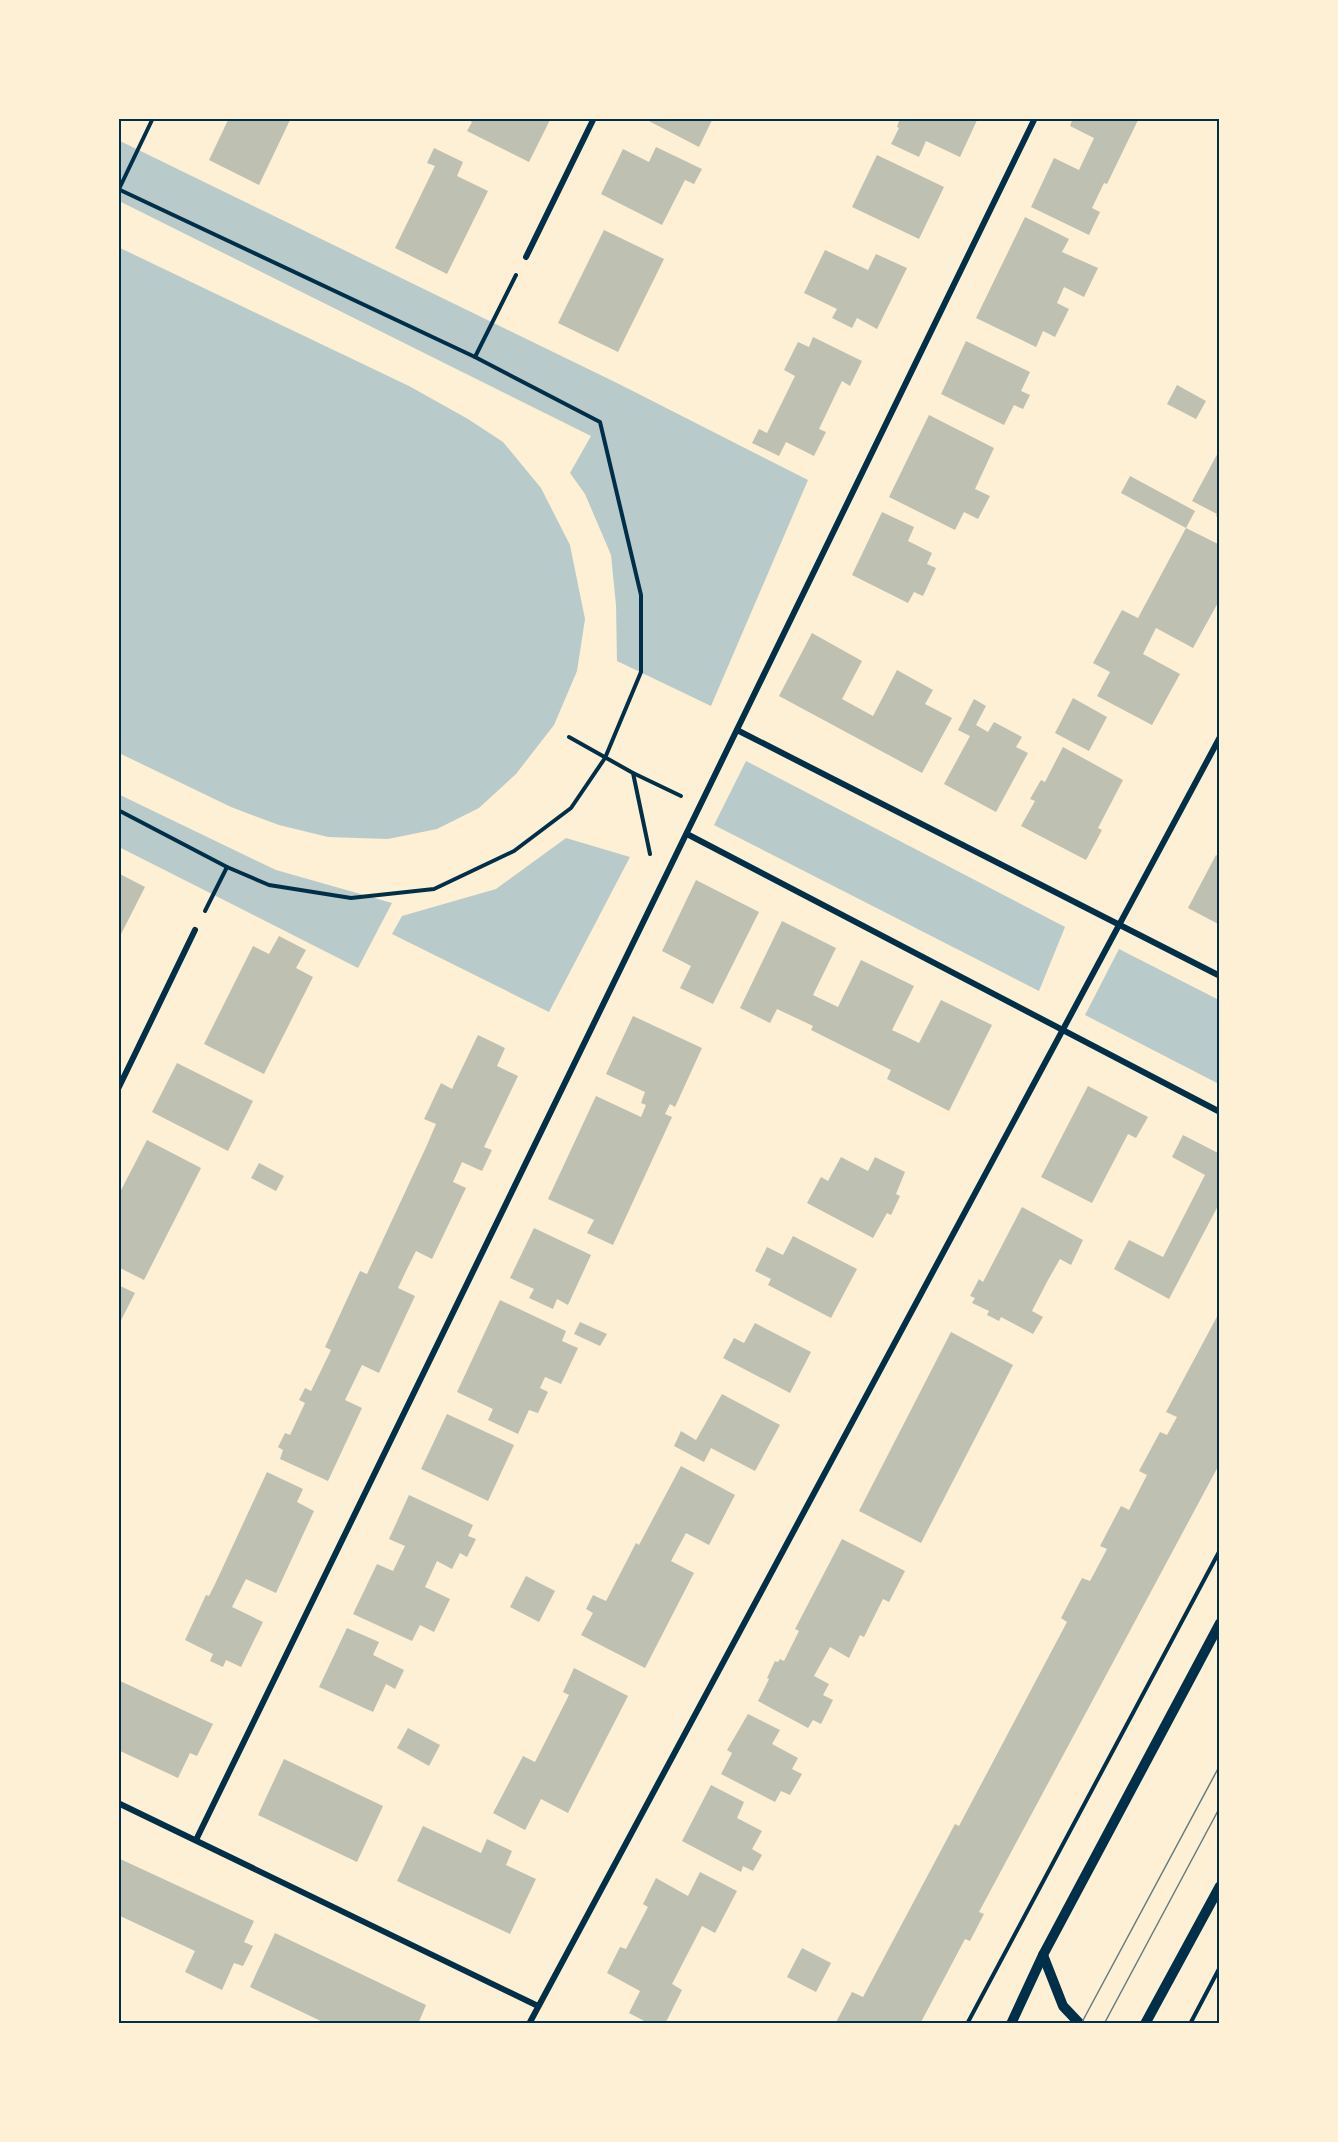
<svg xmlns="http://www.w3.org/2000/svg" width="1338" height="2142" font-family="Bitter,serif">
<style>
.green{fill:#b9caca}
.building{fill:#bec0b2}
.lines{fill:none;stroke-linecap:round;stroke-linejoin:round}
.path{stroke:#003049;stroke-width:4}
.minor{stroke:#003049;stroke-width:6}
.tertiary{stroke:#003049;stroke-width:10}
.tram{stroke:#657d81;stroke-width:1.5}
.neatline{fill:none;stroke:#003049;stroke-width:2}
</style>
<rect width="100%" height="100%" fill="#fdf0d5"/>
<!-- green -->
<g class="green">
<path d="M 118,140 L 619,384 L 808,480 L 711,706 L 617,661 L 616,605 L 611,555 L 585,494 L 570,473 L 591,436 L 119,201 Z"/>
<path d="M 118,247 L 409,386 L 468,419 L 503,442 L 541,488 L 570,545 L 585,619 L 577,671 L 554,725 L 516,774 L 479,808 L 437,829 L 388,839 L 328,837 L 279,825 L 231,807 L 119,753 Z"/>
<path d="M 746,761 L 1065,927 L 1039,991 L 714,825 Z"/>
<path d="M 118,794 L 276,870 L 392,903 L 358,968 L 119,847 Z"/>
<path d="M 566,838 L 630,857 L 549,1012 L 392,934 L 402,916 L 496,889 Z"/>
<path d="M 1119,949 L 1219,1000 L 1219,1084 L 1085,1015 Z"/>
</g>
<!-- building -->
<g class="building">
<path d="M 229,118 L 291,118 L 259,185 L 209,160 Z"/>
<path d="M 464,118 L 551,118 L 529,162 L 467,131 L 472,122 Z"/>
<path d="M 643,118 L 713,118 L 699,147 Z"/>
<path d="M 900,118 L 978,118 L 960,157 L 926,141 L 919,157 L 891,144 L 899,128 L 897,127 Z"/>
<path d="M 1073,118 L 1139,118 L 1107,184 L 1104,183 L 1092,208 L 1100,212 L 1089,235 L 1031,207 L 1054,158 L 1079,170 L 1094,138 L 1070,126 Z"/>
<path d="M 656,147 L 702,169 L 694,184 L 685,180 L 662,225 L 601,194 L 623,149 L 649,162 Z"/>
<path d="M 434,148 L 463,162 L 457,176 L 488,191 L 447,274 L 395,248 L 435,166 L 427,163 Z"/>
<path d="M 877,155 L 944,187 L 919,239 L 852,207 Z"/>
<path d="M 1025,217 L 1069,239 L 1062,252 L 1098,268 L 1084,297 L 1064,287 L 1057,303 L 1069,309 L 1055,337 L 1043,331 L 1036,347 L 976,318 Z"/>
<path d="M 604,230 L 664,259 L 618,352 L 558,323 Z"/>
<path d="M 825,250 L 868,270 L 876,254 L 907,268 L 877,329 L 857,318 L 852,328 L 832,318 L 837,309 L 804,293 Z"/>
<path d="M 813,337 L 862,361 L 850,386 L 842,381 L 819,429 L 826,432 L 814,456 L 786,442 L 779,456 L 752,443 L 759,429 L 767,433 L 795,376 L 784,370 L 798,342 L 809,347 Z"/>
<path d="M 966,341 L 1030,372 L 1021,391 L 1030,395 L 1023,409 L 1014,405 L 1004,425 L 941,394 Z"/>
<path d="M 1177,385 L 1206,401 L 1196,419 L 1167,404 Z"/>
<path d="M 929,415 L 994,448 L 975,489 L 990,496 L 978,519 L 964,512 L 955,530 L 889,497 Z"/>
<path d="M 1220,449 L 1220,518 L 1216,516 L 1217,514 L 1192,501 Z"/>
<path d="M 1130,476 L 1195,511 L 1186,528 L 1121,493 Z"/>
<path d="M 882,512 L 914,527 L 908,541 L 932,553 L 927,564 L 936,568 L 923,596 L 914,592 L 908,603 L 852,575 Z"/>
<path d="M 1186,528 L 1220,545 L 1220,599 L 1193,648 L 1156,628 L 1143,654 L 1180,674 L 1152,725 L 1097,696 L 1110,672 L 1093,663 L 1122,610 L 1138,618 Z"/>
<path d="M 812,633 L 862,661 L 842,699 L 873,716 L 897,670 L 933,690 L 925,704 L 952,718 L 922,773 L 779,696 Z"/>
<path d="M 1073,698 L 1107,717 L 1089,751 L 1055,733 Z"/>
<path d="M 974,699 L 986,706 L 976,725 L 988,732 L 994,722 L 1022,737 L 1016,747 L 1028,753 L 996,812 L 944,784 L 970,736 L 958,730 Z"/>
<path d="M 1063,747 L 1123,780 L 1098,828 L 1102,830 L 1086,860 L 1021,826 L 1035,801 L 1030,799 L 1041,780 L 1045,782 Z"/>
<path d="M 1216,855 L 1220,858 L 1220,925 L 1188,908 Z"/>
<path d="M 118,873 L 145,887 L 118,940 Z"/>
<path d="M 696,880 L 759,912 L 713,1004 L 680,988 L 691,966 L 662,951 Z"/>
<path d="M 782,921 L 836,948 L 813,995 L 838,1007 L 861,960 L 914,986 L 892,1030 L 907,1037 L 919,1043 L 941,1000 L 992,1025 L 949,1111 L 887,1079 L 891,1070 L 811,1030 L 813,1026 L 777,1009 L 770,1023 L 740,1008 Z"/>
<path d="M 279,936 L 306,950 L 296,968 L 313,977 L 264,1074 L 204,1044 L 253,946 L 269,954 Z"/>
<path d="M 633,1016 L 702,1048 L 675,1107 L 670,1104 L 665,1114 L 672,1117 L 613,1245 L 587,1233 L 594,1220 L 548,1199 L 596,1096 L 641,1117 L 646,1105 L 641,1103 L 645,1092 L 606,1074 Z"/>
<path d="M 478,1035 L 505,1048 L 497,1066 L 518,1076 L 484,1147 L 492,1150 L 482,1171 L 462,1162 L 453,1182 L 466,1188 L 432,1259 L 416,1251 L 407,1269 L 398,1288 L 415,1296 L 379,1373 L 362,1365 L 345,1400 L 362,1408 L 328,1481 L 280,1459 L 283,1450 L 278,1447 L 285,1433 L 290,1435 L 305,1403 L 299,1400 L 305,1388 L 311,1391 L 314,1385 L 331,1350 L 325,1347 L 360,1271 L 367,1274 L 427,1145 L 436,1124 L 424,1119 L 441,1083 L 452,1089 Z"/>
<path d="M 177,1063 L 253,1101 L 228,1151 L 152,1112 Z"/>
<path d="M 1088,1086 L 1148,1117 L 1136,1138 L 1128,1134 L 1092,1203 L 1041,1177 Z"/>
<path d="M 1183,1135 L 1220,1154 L 1220,1202 L 1169,1299 L 1114,1269 L 1129,1240 L 1163,1257 L 1205,1175 L 1172,1157 Z"/>
<path d="M 147,1140 L 201,1168 L 144,1280 L 118,1267 L 118,1196 Z"/>
<path d="M 841,1157 L 868,1171 L 875,1157 L 905,1172 L 896,1194 L 900,1196 L 891,1215 L 887,1213 L 873,1238 L 807,1203 L 821,1177 L 828,1181 Z"/>
<path d="M 259,1163 L 284,1176 L 276,1191 L 251,1178 Z"/>
<path d="M 1022,1207 L 1083,1240 L 1071,1265 L 1060,1259 L 1048,1280 L 1032,1311 L 1043,1317 L 1033,1334 L 1001,1317 L 999,1321 L 987,1315 L 989,1311 L 972,1303 L 975,1298 L 970,1296 L 979,1279 L 983,1282 Z"/>
<path d="M 534,1228 L 591,1255 L 568,1305 L 557,1299 L 553,1309 L 529,1298 L 534,1289 L 510,1278 Z"/>
<path d="M 793,1236 L 857,1269 L 831,1318 L 768,1285 L 771,1279 L 755,1271 L 767,1247 L 783,1255 Z"/>
<path d="M 118,1285 L 135,1293 L 118,1326 Z"/>
<path d="M 500,1300 L 566,1331 L 562,1341 L 578,1348 L 561,1384 L 545,1377 L 540,1388 L 548,1392 L 538,1413 L 529,1410 L 518,1434 L 488,1420 L 493,1409 L 457,1392 Z"/>
<path d="M 1220,1311 L 1220,1463 L 979,1912 L 984,1914 L 970,1941 L 965,1939 L 920,2024 L 835,2024 L 852,1992 L 863,1997 L 955,1824 L 959,1826 L 1067,1622 L 1061,1618 L 1082,1578 L 1090,1581 L 1107,1549 L 1100,1546 L 1121,1506 L 1129,1510 L 1147,1475 L 1139,1471 L 1160,1432 L 1167,1435 L 1177,1417 L 1166,1412 Z"/>
<path d="M 580,1322 L 607,1334 L 600,1346 L 574,1334 Z"/>
<path d="M 755,1323 L 811,1352 L 790,1393 L 723,1358 L 734,1338 L 744,1343 Z"/>
<path d="M 951,1332 L 1013,1365 L 921,1543 L 859,1511 Z"/>
<path d="M 722,1394 L 780,1425 L 755,1471 L 711,1448 L 704,1462 L 674,1446 L 681,1431 L 696,1440 Z"/>
<path d="M 447,1414 L 514,1445 L 488,1501 L 421,1469 Z"/>
<path d="M 681,1466 L 735,1495 L 709,1545 L 686,1533 L 671,1561 L 694,1573 L 645,1668 L 581,1635 L 593,1613 L 586,1609 L 593,1595 L 606,1601 L 636,1543 L 639,1545 Z"/>
<path d="M 267,1472 L 303,1489 L 297,1502 L 314,1511 L 276,1593 L 246,1579 L 232,1607 L 263,1622 L 241,1667 L 226,1660 L 223,1667 L 210,1661 L 213,1654 L 185,1640 L 206,1595 L 209,1596 L 216,1582 Z"/>
<path d="M 409,1495 L 473,1525 L 468,1536 L 476,1539 L 467,1557 L 460,1553 L 452,1569 L 437,1561 L 425,1587 L 450,1599 L 434,1632 L 420,1625 L 412,1641 L 353,1614 L 377,1564 L 393,1571 L 405,1546 L 389,1539 Z"/>
<path d="M 842,1539 L 905,1571 L 889,1602 L 883,1599 L 864,1637 L 860,1635 L 849,1658 L 830,1647 L 814,1676 L 829,1684 L 823,1695 L 833,1700 L 821,1724 L 813,1720 L 808,1728 L 758,1701 L 769,1679 L 767,1678 L 775,1661 L 778,1662 L 780,1659 L 784,1661 L 799,1631 L 795,1629 Z"/>
<path d="M 526,1576 L 555,1591 L 539,1622 L 510,1607 Z"/>
<path d="M 347,1628 L 379,1642 L 373,1655 L 404,1670 L 395,1689 L 386,1684 L 373,1712 L 319,1687 Z"/>
<path d="M 574,1668 L 628,1696 L 568,1813 L 541,1799 L 525,1830 L 493,1813 L 523,1756 L 535,1762 L 569,1695 L 563,1692 Z"/>
<path d="M 118,1680 L 213,1724 L 197,1756 L 190,1753 L 178,1778 L 118,1750 Z"/>
<path d="M 748,1714 L 780,1730 L 772,1744 L 798,1758 L 792,1769 L 802,1774 L 790,1795 L 781,1791 L 775,1802 L 721,1774 L 732,1753 L 727,1750 Z"/>
<path d="M 408,1728 L 440,1745 L 429,1766 L 397,1748 Z"/>
<path d="M 284,1759 L 383,1806 L 357,1862 L 258,1815 Z"/>
<path d="M 711,1785 L 744,1802 L 737,1818 L 762,1831 L 752,1849 L 762,1855 L 753,1871 L 743,1866 L 741,1872 L 682,1841 Z"/>
<path d="M 423,1826 L 481,1853 L 487,1839 L 512,1851 L 506,1865 L 536,1879 L 510,1934 L 397,1881 Z"/>
<path d="M 118,1858 L 254,1921 L 244,1942 L 253,1946 L 243,1966 L 234,1963 L 222,1990 L 185,1972 L 195,1951 L 118,1915 Z"/>
<path d="M 700,1872 L 737,1891 L 715,1933 L 702,1926 L 672,1984 L 682,1990 L 665,2024 L 650,2024 L 629,2013 L 640,1991 L 607,1973 L 620,1947 L 626,1949 L 648,1907 L 643,1904 L 656,1878 L 688,1896 Z"/>
<path d="M 275,1933 L 426,2005 L 418,2024 L 327,2024 L 250,1987 Z"/>
<path d="M 802,1948 L 831,1963 L 816,1992 L 787,1977 Z"/>
</g>
<g class="lines">
<!-- path -->
<g class="path">
<path d="M 118,189 L 475,357 L 600,422 L 641,595 L 641,672 L 605,758 L 571,808 L 514,851 L 434,889 L 351,898 L 269,885 L 227,867 L 118,810"/>
<path d="M 119,189 L 153,118"/>
<path d="M 475,357 L 516,275"/>
<path d="M 569,737 L 633,773 L 650,854"/>
<path d="M 633,773 L 681,796"/>
<path d="M 205,911 L 227,867"/>
<path d="M 967,2024 L 1220,1550"/>
<path d="M 1190,2024 L 1220,1967"/>
</g>
<!-- minor -->
<g class="minor">
<path d="M 526,257 L 594,118"/>
<path d="M 737,730 L 1220,976"/>
<path d="M 687,834 L 1220,1112"/>
<path d="M 118,1089 L 195,930"/>
<path d="M 118,1803 L 538,2006"/>
<path d="M 196,1840 L 1035,118"/>
<path d="M 529,2024 L 1220,737"/>
</g>
<!-- tertiary -->
<g class="tertiary">
<path d="M 1043,1955 L 1063,2006 L 1080,2024"/>
<path d="M 1011,2024 L 1043,1955 L 1220,1623"/>
<path d="M 1145,2024 L 1220,1886"/>
</g>
<!-- tram -->
<g class="tram">
<path d="M 1081,2024 L 1220,1765"/>
<path d="M 1104,2024 L 1220,1807"/>
</g>
</g>
<!-- border -->
<rect width="1338" height="2142" fill="none" stroke="#fdf0d5" stroke-width="240"/>
<rect x="120" y="120" width="1098" height="1902" class="neatline"/>
</svg>
